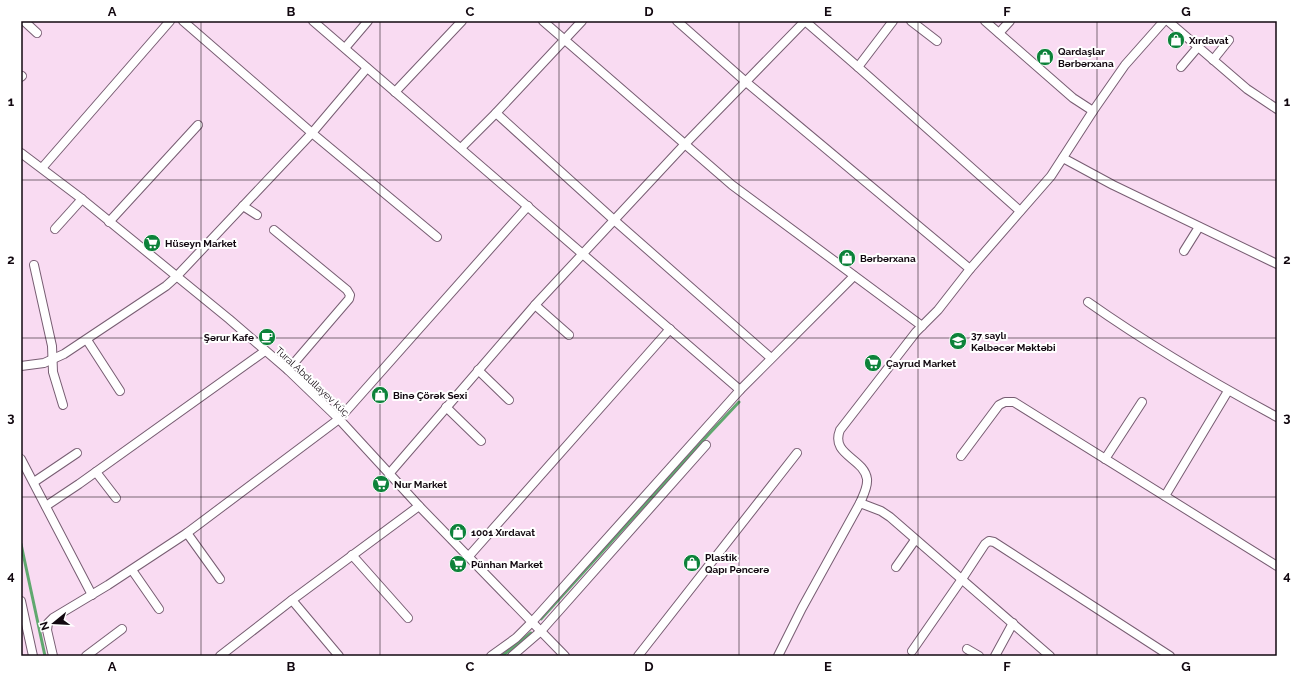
<svg xmlns="http://www.w3.org/2000/svg" width="1298" height="677" font-family="Raleway,sans-serif">
<style>
.lines{fill:none;stroke-linecap:round;stroke-linejoin:round}
.stream{stroke:#60a86f;stroke-width:3}
.street-casing{stroke:#775d72;stroke-width:10}
.street{stroke:#fff;stroke-width:8}
.grid{fill:none;stroke:#120810;stroke-width:1;stroke-opacity:0.55}
.labels{text-anchor:middle;dominant-baseline:central;stroke-width:4;stroke-linejoin:round;paint-order:stroke}
.poi-label{font-size:10px;font-weight:bold;fill:#120810;stroke:#fff;text-anchor:start}
.street-label{font-size:10px;fill:#120810;stroke:#fff}
.neatline{fill:none;stroke:#120810;stroke-width:1.5}
.grid-label{font-size:13px;text-anchor:middle;font-weight:bold;fill:#120810}
</style>
<rect width="100%" height="100%" fill="#f9dbf2"/>
<g class="lines">
<!-- stream -->
<g class="stream">
<path d="M 21,544 L 45,656"/>
<path d="M 541,619 L 709,434 L 739,402"/>
<path d="M 502,656 L 531,633"/>
</g>
<defs>
<g id="street">
<path d="M 24,21 L 37,33"/>
<path d="M 183,21 L 312,133 L 437,237"/>
<path d="M 313,21 L 740,390"/>
<path d="M 543,21 L 732,185 L 922,326"/>
<path d="M 677,21 L 746,82 L 970,269"/>
<path d="M 805,21 L 858,67 L 1020,211"/>
<path d="M 911,21 L 937,41"/>
<path d="M 985,21 L 1073,98 L 1093,111"/>
<path d="M 1168,21 L 1247,89 L 1277,109"/>
<path d="M 999,33 L 1010,21"/>
<path d="M 345,48 L 368,21"/>
<path d="M 1213,60 L 1229,40"/>
<path d="M 858,67 L 893,21"/>
<path d="M 1181,67 L 1198,47"/>
<path d="M 21,77 L 22,76"/>
<path d="M 395,92 L 462,21"/>
<path d="M 496,113 L 614,220 L 771,358"/>
<path d="M 461,148 L 496,113 L 582,21"/>
<path d="M 21,153 L 82,199 L 229,319 L 288,370 L 339,419 L 419,506 L 565,656"/>
<path d="M 1063,158 L 1113,185 L 1277,264"/>
<path d="M 42,168 L 170,21"/>
<path d="M 243,206 L 257,215"/>
<path d="M 109,222 L 198,125"/>
<path d="M 55,229 L 82,199"/>
<path d="M 274,230 L 347,290 L 350,295 L 349,299 L 288,370"/>
<path d="M 1184,251 L 1199,227"/>
<path d="M 34,265 L 52,346 L 53,372 L 63,405"/>
<path d="M 1088,302 C 1149,345 1212,382 1277,417"/>
<path d="M 535,305 L 569,335"/>
<path d="M 87,340 L 120,391"/>
<path d="M 21,366 L 44,363 L 64,354 L 166,286 L 176,277 L 312,133 L 367,68"/>
<path d="M 478,370 L 509,400"/>
<path d="M 446,407 L 481,441"/>
<path d="M 961,456 L 999,405 L 1005,402 L 1014,402 L 1277,566"/>
<path d="M 21,459 L 92,595"/>
<path d="M 1105,459 L 1142,402"/>
<path d="M 96,472 L 116,498"/>
<path d="M 389,474 L 535,305 L 685,144 L 805,21"/>
<path d="M 34,482 L 77,453"/>
<path d="M 1165,496 L 1228,391"/>
<path d="M 860,503 L 881,511 L 890,517 L 1050,656"/>
<path d="M 46,506 L 79,484 L 265,351"/>
<path d="M 187,533 L 220,579"/>
<path d="M 352,555 L 408,618"/>
<path d="M 469,556 L 670,329"/>
<path d="M 896,567 L 915,540"/>
<path d="M 132,570 L 159,609"/>
<path d="M 292,600 L 339,656"/>
<path d="M 21,601 L 33,656"/>
<path d="M 967,649 L 979,656"/>
<path d="M 912,651 L 962,579 L 985,544 L 989,541 L 994,542 L 1170,656"/>
<path d="M 53,656 L 47,630 L 48,623 L 53,618 L 108,585 L 187,533 L 339,419 L 528,206"/>
<path d="M 86,656 L 122,629"/>
<path d="M 220,656 L 292,600 L 419,506"/>
<path d="M 491,656 L 516,638 L 532,622 L 740,390 L 854,276"/>
<path d="M 512,656 L 541,631 L 706,445"/>
<path d="M 638,656 L 797,453"/>
<path d="M 778,656 L 802,608 L 860,503 C 863,496 868,487 867,479 C 864,458 830,455 840,430 L 916,332 L 938,310 L 970,269 L 1051,176 L 1093,111 L 1125,65 L 1164,21"/>
<path d="M 995,656 L 1013,623"/>
</g>
</defs>
<!-- street casing -->
<use href="#street" class="street-casing"/>
<!-- street -->
<use href="#street" class="street"/>
</g>
<!-- grid -->
<path class="grid" d="M 201,21 L 201,656M 380,21 L 380,656M 559,21 L 559,656M 739,21 L 739,656M 918,21 L 918,656M 1097,21 L 1097,656M 21,180 L 1277,180M 21,338 L 1277,338M 21,497 L 1277,497"/>
<!-- icons -->
<defs>
<symbol id="shop-disc" viewBox="-11 -11 22 22"><circle r="9.5" fill="#0d823a" stroke="#fff"/><path d="M-5-2.5h2.3a2.7 3.5 0 0 1 5.4 0H5L5.5 6h-11ZM-1.5-2.5h3a1.5 2.3 0 0 0-3 0Z" fill="#fff"/></symbol>
<symbol id="supermarket-disc" viewBox="-11 -11 22 22"><circle r="9.5" fill="#0d823a" stroke="#fff"/><path d="M-6-5.5h2.5l.6 2H6L4.5 2H-2.5L-4.4-4H-6ZM-1.5 3.2a1.3 1.3 0 1 0 .1 0ZM3 3.2a1.3 1.3 0 1 0 .1 0Z" fill="#fff"/></symbol>
<symbol id="cafe-disc" viewBox="-11 -11 22 22"><circle r="9.5" fill="#0d823a" stroke="#fff"/><path d="M-5.5-4.5H6V0H3Q3 3.5 0 3.5H-2.5Q-5.5 3.5-5.5 0ZM3-3.2v2h1.7v-2ZM-6 4.5H4V6H-6Z" fill="#fff"/></symbol>
<symbol id="school-disc" viewBox="-11 -11 22 22"><circle r="9.5" fill="#0d823a" stroke="#fff"/><path d="M0-5L7-2L0 1L-7-2ZM-4 1L0 2.5L4 1V4Q0 6-4 4Z" fill="#fff"/></symbol>
</defs>
<g fill-rule="evenodd">
<use href="#shop-disc" x="1166" y="30" width="20" height="20"/>
<use href="#shop-disc" x="1035" y="47" width="20" height="20"/>
<use href="#supermarket-disc" x="142" y="233" width="20" height="20"/>
<use href="#shop-disc" x="837" y="248" width="20" height="20"/>
<use href="#cafe-disc" x="257" y="327" width="20" height="20"/>
<use href="#school-disc" x="948" y="331" width="20" height="20"/>
<use href="#supermarket-disc" x="863" y="353" width="20" height="20"/>
<use href="#shop-disc" x="370" y="385" width="20" height="20"/>
<use href="#supermarket-disc" x="371" y="474" width="20" height="20"/>
<use href="#shop-disc" x="448" y="522" width="20" height="20"/>
<use href="#shop-disc" x="682" y="553" width="20" height="20"/>
<use href="#supermarket-disc" x="448" y="554" width="20" height="20"/>
</g>
<g class="labels">
<!-- poi labels -->
<g class="poi-label">
<text x="1189" y="40">Xırdavat</text>
<text x="1058" y="51">Qardaşlar<tspan x="1058" dy="12">Bərbərxana</tspan></text>
<text x="165" y="243">Hüseyn Market</text>
<text x="860" y="258">Bərbərxana</text>
<text x="971" y="335">37 saylı<tspan x="971" dy="12">Kəlbəcər Məktəbi</tspan></text>
<text x="254" y="337" text-anchor="end">Şərur Kafe</text>
<text x="886" y="363">Çayrud Market</text>
<text x="393" y="395">Binə Çörək Sexi</text>
<text x="394" y="484">Nur Market</text>
<text x="471" y="532">1001 Xırdavat</text>
<text x="705" y="557">Plastik<tspan x="705" dy="12">Qapı Pəncərə</tspan></text>
<text x="471" y="564">Pünhan Market</text>
</g>
<!-- street labels -->
<g class="street-label">
<text transform="translate(313 382) rotate(43)">Tural Abdullayev küç.</text>
</g>
</g>
<!-- border -->
<rect width="1298" height="677" fill="none" stroke="#ffffff" stroke-width="44"/>
<!-- north arrow -->
<g transform="translate(54 623) rotate(252)" stroke="#ffffff" stroke-width="3" paint-order="stroke">
<path d="M0-3L7 15L0 10L-7 15Z" fill="#120810"/>
<text y="-6" font-size="11" font-weight="bold" text-anchor="middle" fill="#120810">N</text>
</g>
<rect x="22" y="22" width="1254" height="633" class="neatline"/>
<g class="grid-label">
<text x="112" y="16">A</text>
<text x="291" y="16">B</text>
<text x="470" y="16">C</text>
<text x="649" y="16">D</text>
<text x="828" y="16">E</text>
<text x="1007" y="16">F</text>
<text x="1186" y="16">G</text>
<text x="11" y="106">1</text>
<text x="1287" y="106">1</text>
<text x="11" y="264">2</text>
<text x="1287" y="264">2</text>
<text x="11" y="422">3</text>
<text x="1287" y="422">3</text>
<text x="11" y="580">4</text>
<text x="1287" y="580">4</text>
<text x="112" y="671">A</text>
<text x="291" y="671">B</text>
<text x="470" y="671">C</text>
<text x="649" y="671">D</text>
<text x="828" y="671">E</text>
<text x="1007" y="671">F</text>
<text x="1186" y="671">G</text>
</g>
</svg>
